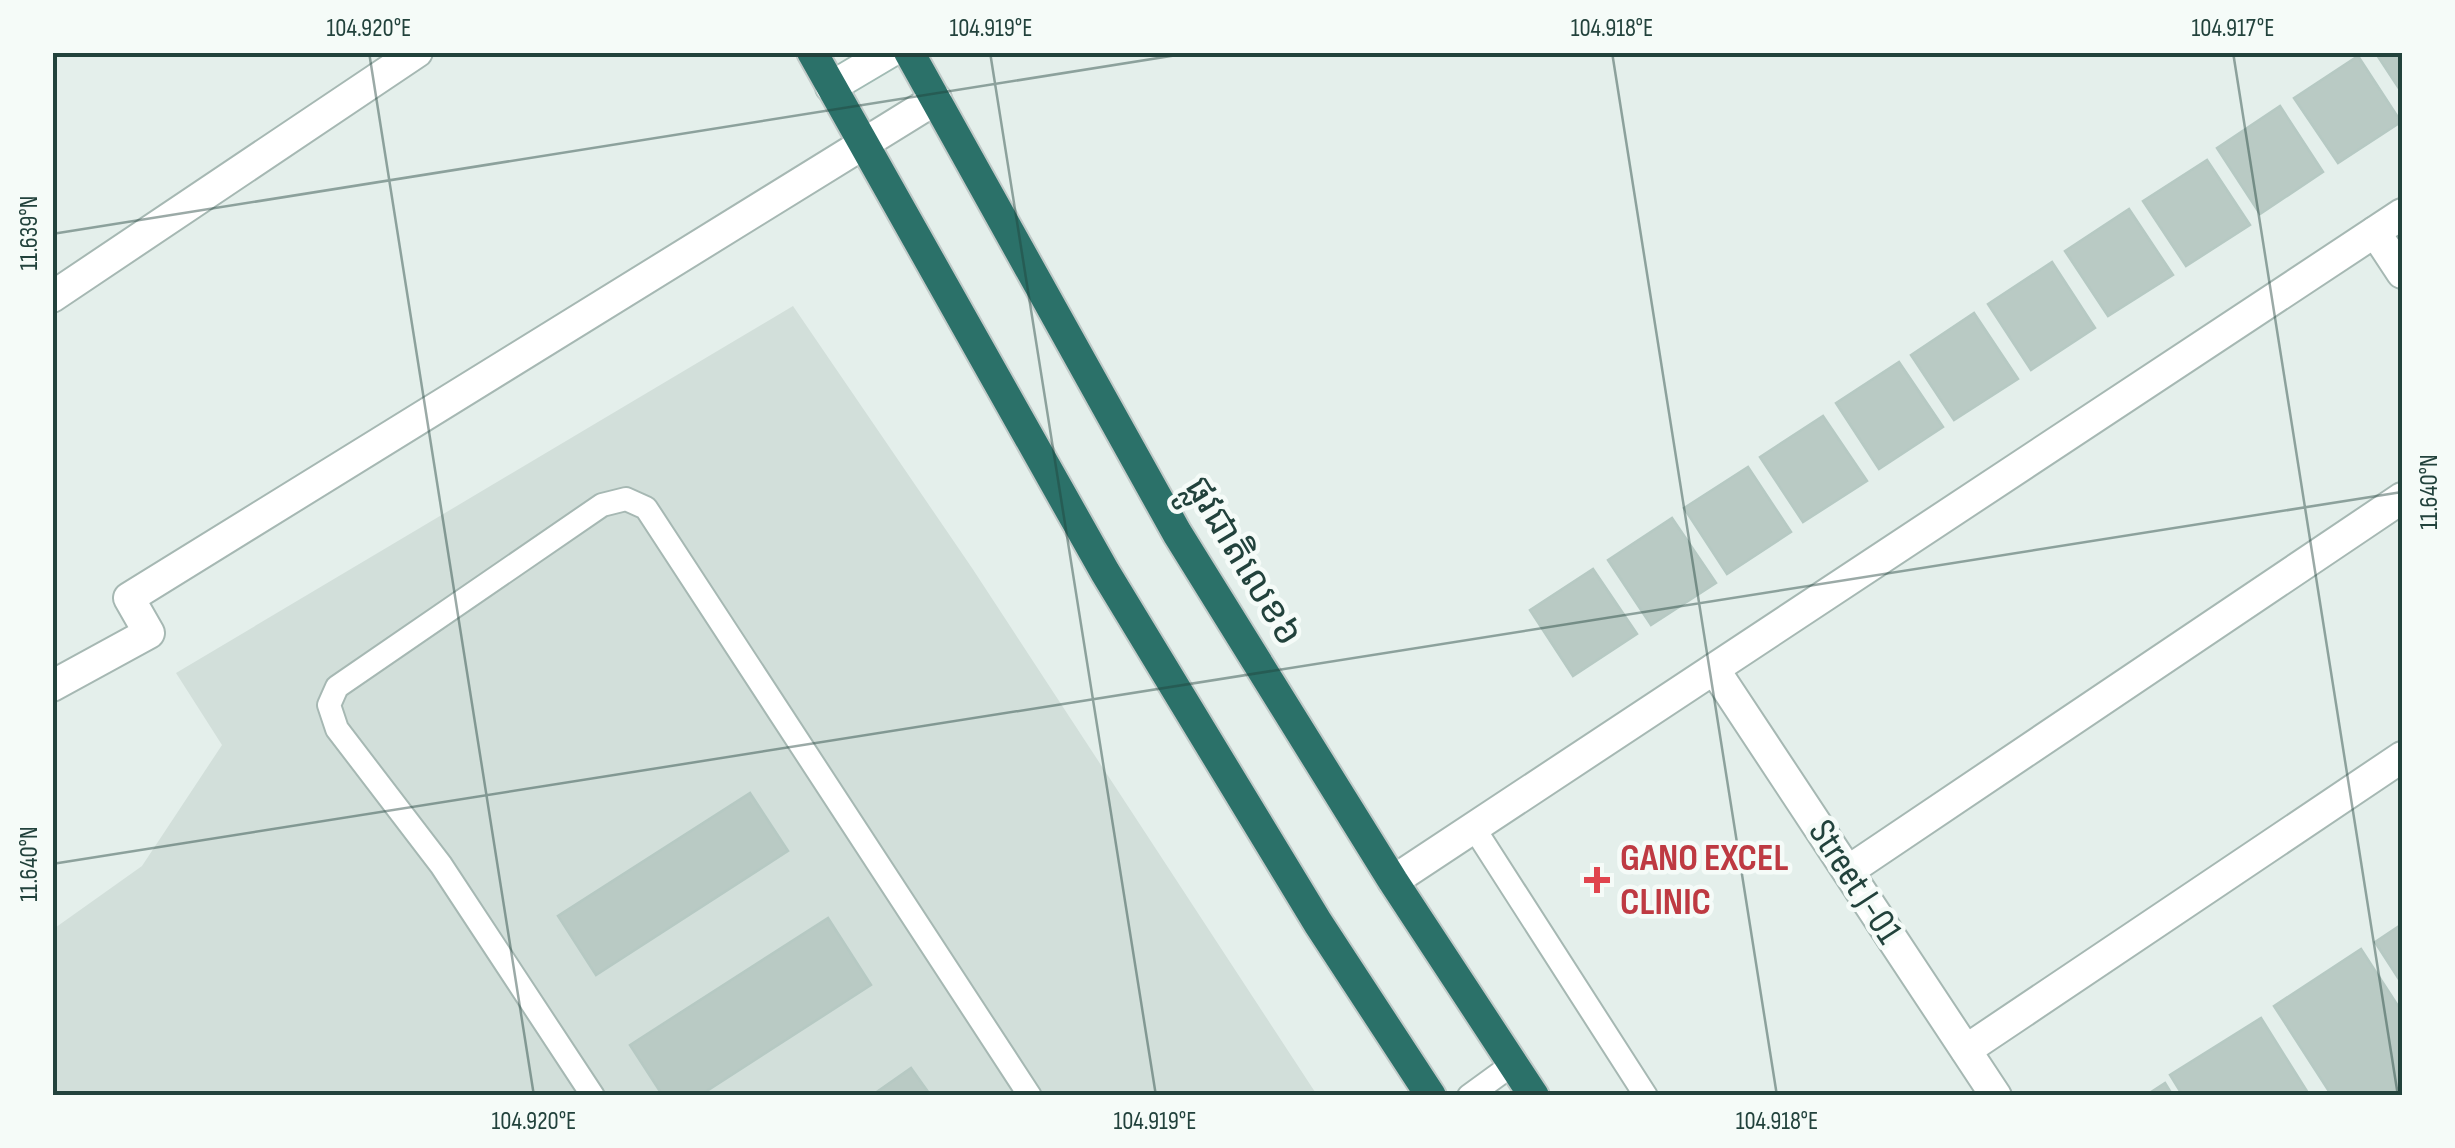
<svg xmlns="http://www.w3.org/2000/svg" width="2455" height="1148" font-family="'Sofia Sans Condensed','Noto Sans Khmer',sans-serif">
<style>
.built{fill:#d2dfda}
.building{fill:#b9cac4;stroke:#b6c9c3;stroke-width:2.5}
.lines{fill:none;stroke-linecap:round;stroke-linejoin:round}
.lane-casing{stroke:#a6b8b3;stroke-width:26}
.street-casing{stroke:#a6b8b3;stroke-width:34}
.secondary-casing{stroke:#a1bbb4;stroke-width:34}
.highway-casing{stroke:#c1cac8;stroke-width:34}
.lane{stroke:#fff;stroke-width:22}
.street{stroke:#fff;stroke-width:30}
.secondary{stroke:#fff;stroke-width:30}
.highway{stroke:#2b7169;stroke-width:30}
.ticks{fill:none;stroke:#22423c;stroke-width:2.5;stroke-opacity:0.45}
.health-dot{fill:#e0444e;stroke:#f5fbf8;stroke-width:4}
.labels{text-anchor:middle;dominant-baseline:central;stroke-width:9;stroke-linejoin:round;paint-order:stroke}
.street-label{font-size:38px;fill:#22423c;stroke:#f5fbf8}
.health-label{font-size:38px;font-weight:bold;fill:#be3a42;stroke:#f5fbf8;text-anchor:start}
.neatline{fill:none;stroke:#22423c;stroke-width:4}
.ticks-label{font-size:25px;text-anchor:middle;fill:#22423c}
</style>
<rect width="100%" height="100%" fill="#e4efeb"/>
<!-- built -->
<path class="built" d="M 793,306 L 972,568 L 1317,1095 L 53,1095 L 52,930 L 142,866 L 222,745 L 176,673 Z"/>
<!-- building -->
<g class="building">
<path d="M 2375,52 L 2402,52 L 2402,93 Z"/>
<path d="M 2358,56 L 2401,122 L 2338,163 L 2294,98 Z"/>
<path d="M 2280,106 L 2323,172 L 2260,214 L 2217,148 Z"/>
<path d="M 2207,160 L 2250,225 L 2186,266 L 2143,201 Z"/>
<path d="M 2129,209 L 2173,275 L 2108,316 L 2065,251 Z"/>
<path d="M 2052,262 L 2095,328 L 2031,370 L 1988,304 Z"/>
<path d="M 1974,313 L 2018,379 L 1954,420 L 1911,355 Z"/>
<path d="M 1899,362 L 1943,427 L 1879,469 L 1836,403 Z"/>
<path d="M 1823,416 L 1867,481 L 1803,522 L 1760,457 Z"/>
<path d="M 1748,467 L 1791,532 L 1727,574 L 1684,508 Z"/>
<path d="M 1672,518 L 1716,583 L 1651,625 L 1608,560 Z"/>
<path d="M 1593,569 L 1637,634 L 1573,676 L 1530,610 Z"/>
<path d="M 750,793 L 788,851 L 596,975 L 558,916 Z"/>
<path d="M 828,918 L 871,985 L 699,1096 L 663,1096 L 630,1045 Z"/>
<path d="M 2402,924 L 2402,984 L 2375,942 Z"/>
<path d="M 2361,949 L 2402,1012 L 2402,1096 L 2332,1096 L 2274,1006 Z"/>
<path d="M 2261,1018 L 2310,1096 L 2183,1096 L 2170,1075 Z"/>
<path d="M 911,1068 L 931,1096 L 871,1096 Z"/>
<path d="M 2165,1083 L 2173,1096 L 2145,1096 Z"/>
</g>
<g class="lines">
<defs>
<g id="lane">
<path d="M 1474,828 L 1646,1096"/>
<path d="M 593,1096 L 441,865 L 337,729 L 329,705 L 337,687 L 602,505 L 626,499 L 646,508 L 1030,1096"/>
<path d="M 1469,1096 L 1513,1064"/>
</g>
<g id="street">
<path d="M 2375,232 L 2402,273"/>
<path d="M 52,297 L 417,52"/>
<path d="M 1714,669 L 1996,1096"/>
<path d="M 52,686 L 149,633 L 129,598 L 936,99"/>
<path d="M 1848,871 L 2402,498"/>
<path d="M 1393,881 L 2402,214"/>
<path d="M 1966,1050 L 2402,757"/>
</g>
<path id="secondary" d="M 831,87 L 890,52"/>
<g id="highway">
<path d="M 812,52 L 1105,572 L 1318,923 L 1431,1096"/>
<path d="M 909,52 L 1177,533 L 1393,881 L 1534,1096"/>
</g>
</defs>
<!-- lane casing -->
<use href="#lane" class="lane-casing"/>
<!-- street casing -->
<use href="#street" class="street-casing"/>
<!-- secondary casing -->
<use href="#secondary" class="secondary-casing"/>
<!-- highway casing -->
<use href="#highway" class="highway-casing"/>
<!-- lane -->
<use href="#lane" class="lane"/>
<!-- street -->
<use href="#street" class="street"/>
<!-- secondary -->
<use href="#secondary" class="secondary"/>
<!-- highway -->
<use href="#highway" class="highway"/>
</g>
<!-- ticks -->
<path class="ticks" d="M 369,52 L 534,1096M 990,52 L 1156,1096M 1612,52 L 1777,1096M 2233,52 L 2398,1096M 52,234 L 1196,52M 52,864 L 2402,492"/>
<!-- markers -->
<path class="health-dot" d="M1592 865h10v10h10v10h-10v10h-10v-10h-10v-10h10z"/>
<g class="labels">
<!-- street labels -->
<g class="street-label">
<text transform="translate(1243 561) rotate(59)">ផ្លូវជាតិលេខ៦</text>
<text transform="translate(1855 882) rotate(57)">Street J-01</text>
</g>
<!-- health labels -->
<g class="health-label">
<text x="1620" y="858">GANO EXCEL<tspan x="1620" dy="44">CLINIC</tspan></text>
</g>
</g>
<!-- border -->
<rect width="2455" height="1148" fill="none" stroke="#f5fbf8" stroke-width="110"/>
<rect x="55" y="55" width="2345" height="1038" class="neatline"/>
<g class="ticks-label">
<text x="369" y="36">104.920°E</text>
<text x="991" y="36">104.919°E</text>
<text x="1612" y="36">104.918°E</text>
<text x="2233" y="36">104.917°E</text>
<text transform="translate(28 233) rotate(-90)" y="9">11.639°N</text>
<text transform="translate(2428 492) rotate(-90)" y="9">11.640°N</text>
<text transform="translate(28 864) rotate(-90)" y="9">11.640°N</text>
<text x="534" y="1129">104.920°E</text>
<text x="1155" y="1129">104.919°E</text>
<text x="1777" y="1129">104.918°E</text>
</g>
</svg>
